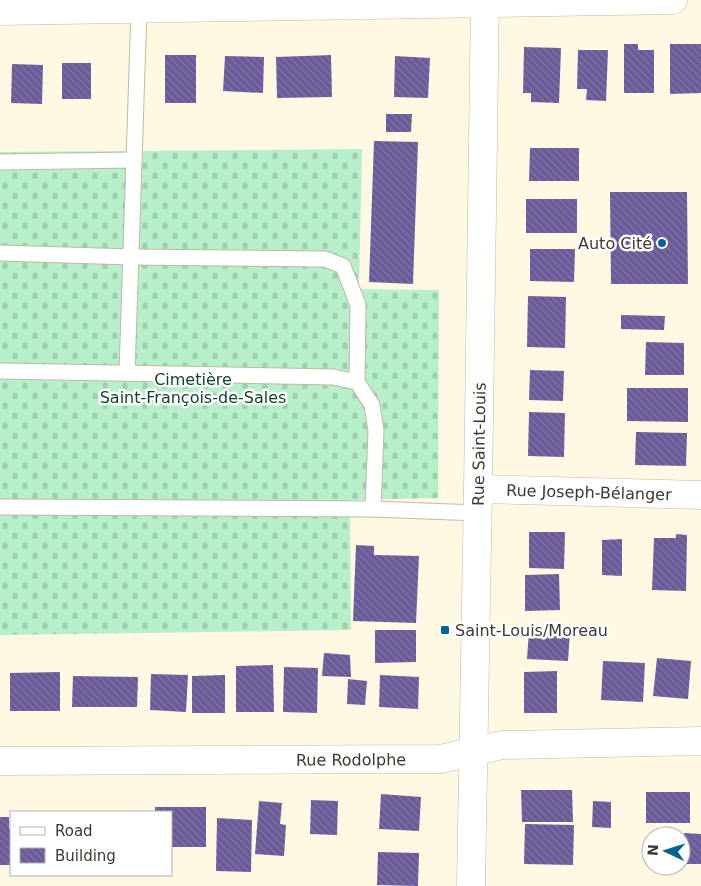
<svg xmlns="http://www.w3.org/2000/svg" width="701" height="886" font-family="'DejaVu Sans',sans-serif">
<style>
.cemetery{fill:url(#cemetery-stones)}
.building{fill:url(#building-back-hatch)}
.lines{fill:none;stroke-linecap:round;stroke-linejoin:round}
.lane-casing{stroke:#c1b9a0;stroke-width:17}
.street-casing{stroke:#c1b9a0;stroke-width:29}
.secondary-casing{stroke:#c1b9a0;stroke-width:29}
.lane{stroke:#fff;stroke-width:15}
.street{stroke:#fff;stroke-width:28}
.secondary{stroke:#fff;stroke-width:28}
.poi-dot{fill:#006493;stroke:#fff;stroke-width:2}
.labels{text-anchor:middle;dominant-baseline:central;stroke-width:5;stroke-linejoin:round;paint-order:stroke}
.poi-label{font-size:16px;fill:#3c392f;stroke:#fff;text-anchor:end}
.park-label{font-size:16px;fill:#0e4629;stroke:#fff}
.street-label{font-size:16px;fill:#3c392f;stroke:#fff}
</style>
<defs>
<pattern id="cemetery-stones" width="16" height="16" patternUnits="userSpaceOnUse" patternTransform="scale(1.25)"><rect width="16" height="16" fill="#b7efca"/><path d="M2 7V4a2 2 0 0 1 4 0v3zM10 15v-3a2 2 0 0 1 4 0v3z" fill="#9eceae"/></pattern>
<pattern id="building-back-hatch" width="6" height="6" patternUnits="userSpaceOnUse" patternTransform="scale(1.25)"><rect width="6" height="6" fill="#6b5a99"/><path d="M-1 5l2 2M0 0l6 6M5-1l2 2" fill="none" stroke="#8174a3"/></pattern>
</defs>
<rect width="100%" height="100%" fill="#fff9e3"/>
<!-- cemetery -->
<path class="cemetery" d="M 362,149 L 359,289 L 439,290 L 438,498 L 350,500 L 351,630 L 0,635 L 0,152 Z"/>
<!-- building -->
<g class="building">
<path d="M 624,44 L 638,44 L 638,50 L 654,50 L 654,93 L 624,93 Z"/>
<path d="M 670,44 L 701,44 L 701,93 L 670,94 Z"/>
<path d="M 524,47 L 561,48 L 559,103 L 531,102 L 531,93 L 523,93 Z"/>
<path d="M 578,50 L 608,50 L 606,101 L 586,100 L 587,89 L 577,89 Z"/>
<rect x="165" y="55" width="31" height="48"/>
<path d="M 331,55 L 332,97 L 277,98 L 276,57 Z"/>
<path d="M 225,56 L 264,57 L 263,93 L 223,91 Z"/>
<path d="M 395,56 L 430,58 L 428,98 L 394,97 Z"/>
<rect x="62" y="63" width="29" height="36"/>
<path d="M 12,64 L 43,65 L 42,104 L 11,103 Z"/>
<path d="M 386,114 L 412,114 L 411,132 L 386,132 Z"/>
<path d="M 374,141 L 418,142 L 413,284 L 369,282 Z"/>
<path d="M 530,148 L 579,148 L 579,181 L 529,181 Z"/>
<path d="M 610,192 L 687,192 L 688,284 L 611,284 Z"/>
<rect x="526" y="199" width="51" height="34"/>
<path d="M 530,249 L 575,249 L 574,282 L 530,281 Z"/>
<path d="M 528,296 L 566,297 L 565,348 L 527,347 Z"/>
<path d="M 621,315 L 665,316 L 664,330 L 621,329 Z"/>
<path d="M 646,342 L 684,343 L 684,375 L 645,375 Z"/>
<path d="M 530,370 L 564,371 L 563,401 L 529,400 Z"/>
<path d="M 627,388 L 688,388 L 688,422 L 627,421 Z"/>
<path d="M 529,412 L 565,413 L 564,457 L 528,456 Z"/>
<path d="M 636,432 L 687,433 L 686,466 L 635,465 Z"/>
<path d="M 529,532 L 565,532 L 564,569 L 529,568 Z"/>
<path d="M 676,534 L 687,535 L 686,591 L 652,590 L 654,538 L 676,538 Z"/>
<path d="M 622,539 L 622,576 L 602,575 L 602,540 Z"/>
<path d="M 356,545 L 374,546 L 374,555 L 419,556 L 416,623 L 353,621 Z"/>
<path d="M 559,574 L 560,610 L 525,611 L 525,575 Z"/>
<path d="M 375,630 L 416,630 L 416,662 L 375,663 Z"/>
<path d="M 529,630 L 570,632 L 568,661 L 527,659 Z"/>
<path d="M 324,653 L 350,655 L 351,677 L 322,676 Z"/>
<path d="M 657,658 L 691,661 L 688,699 L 653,696 Z"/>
<path d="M 603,661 L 645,663 L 643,702 L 601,700 Z"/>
<path d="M 273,665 L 274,712 L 236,712 L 236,666 Z"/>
<path d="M 284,667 L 318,668 L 317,713 L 283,712 Z"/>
<path d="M 557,671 L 557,713 L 524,713 L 524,672 Z"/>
<path d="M 60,672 L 60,711 L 10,711 L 10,673 Z"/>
<path d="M 151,674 L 188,675 L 186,712 L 150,710 Z"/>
<path d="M 225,675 L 225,713 L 192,713 L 192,676 Z"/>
<path d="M 380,675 L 419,677 L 418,709 L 379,707 Z"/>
<path d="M 73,676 L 138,677 L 137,707 L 72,707 Z"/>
<path d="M 348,679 L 367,681 L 365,705 L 347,704 Z"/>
<path d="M 521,790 L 572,790 L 573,822 L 522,822 Z"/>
<rect x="646" y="792" width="44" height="31"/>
<path d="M 381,794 L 421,797 L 419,831 L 379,829 Z"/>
<path d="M 311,800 L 338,801 L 337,835 L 310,834 Z"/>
<path d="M 259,801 L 282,803 L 280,824 L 286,825 L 284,856 L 255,854 Z"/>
<path d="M 593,801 L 611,802 L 611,828 L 592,827 Z"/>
<path d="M 155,807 L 206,807 L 206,847 L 171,847 L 171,812 L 155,812 Z"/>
<path d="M 0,817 L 9,817 L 9,829 L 11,828 L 11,865 L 0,865 Z"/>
<path d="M 217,818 L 252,820 L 251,872 L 216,871 Z"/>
<path d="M 525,824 L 574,825 L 573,865 L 524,864 Z"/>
<path d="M 684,833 L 701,834 L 701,864 L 683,864 Z"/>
<path d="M 378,852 L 419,853 L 418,886 L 377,885 Z"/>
</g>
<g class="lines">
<defs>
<g id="lane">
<path d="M 0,162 L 134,160"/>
<path d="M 0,253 L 131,257 L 325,259 L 343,266 L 358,305 L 357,382"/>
<path d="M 0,371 L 333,377 L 357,382 L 372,405 L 376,431 L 373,509"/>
<path d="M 127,373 L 139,9"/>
<path d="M 0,507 L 373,509 L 478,513"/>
</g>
<g id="street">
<path d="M 0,11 L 673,0"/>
<path id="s1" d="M 478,489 L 701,495"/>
<path id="s2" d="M 0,761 L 441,759 L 502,745 L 701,741"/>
</g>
<g id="secondary">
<path id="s3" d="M 471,886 L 478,489 L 485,0"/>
</g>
</defs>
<!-- lane casing -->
<use href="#lane" class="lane-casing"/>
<!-- street casing -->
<use href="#street" class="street-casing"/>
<!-- secondary casing -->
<use href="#secondary" class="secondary-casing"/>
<!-- lane -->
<use href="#lane" class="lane"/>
<!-- street -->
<use href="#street" class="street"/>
<!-- secondary -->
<use href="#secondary" class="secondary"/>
</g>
<!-- markers -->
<g class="poi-dot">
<circle cx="662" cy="243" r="5"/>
<rect x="440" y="625" width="10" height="10" rx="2.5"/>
</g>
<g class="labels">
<!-- poi labels -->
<g class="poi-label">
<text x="652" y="243">Auto Cité</text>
<text x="455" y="630" text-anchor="start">Saint-Louis/Moreau</text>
</g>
<!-- park labels -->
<g class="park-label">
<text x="193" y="379">Cimetière<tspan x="193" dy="18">Saint-François-de-Sales</tspan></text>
</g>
<!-- street labels -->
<g class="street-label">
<text stroke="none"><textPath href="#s3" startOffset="442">Rue Saint-Louis</textPath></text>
<text stroke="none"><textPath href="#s1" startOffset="111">Rue Joseph-Bélanger</textPath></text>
<text stroke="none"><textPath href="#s2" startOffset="351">Rue Rodolphe</textPath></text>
</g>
</g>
<!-- legend -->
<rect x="10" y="811" width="162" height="65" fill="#ffffff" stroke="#b1b0ac"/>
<rect x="20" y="827" width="25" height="8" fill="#ffffff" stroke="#b1b0ac"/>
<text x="55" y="836" font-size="15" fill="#3c392f">Road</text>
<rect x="20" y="848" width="25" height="15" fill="url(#building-back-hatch)" stroke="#b1b0ac"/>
<text x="55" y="861" font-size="15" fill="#3c392f">Building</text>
<!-- north arrow -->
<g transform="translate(666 851) rotate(274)"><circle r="24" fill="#ffffff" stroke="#b1b0ac"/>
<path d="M0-4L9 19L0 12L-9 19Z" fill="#006493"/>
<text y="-8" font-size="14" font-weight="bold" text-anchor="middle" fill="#3c392f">N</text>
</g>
</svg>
